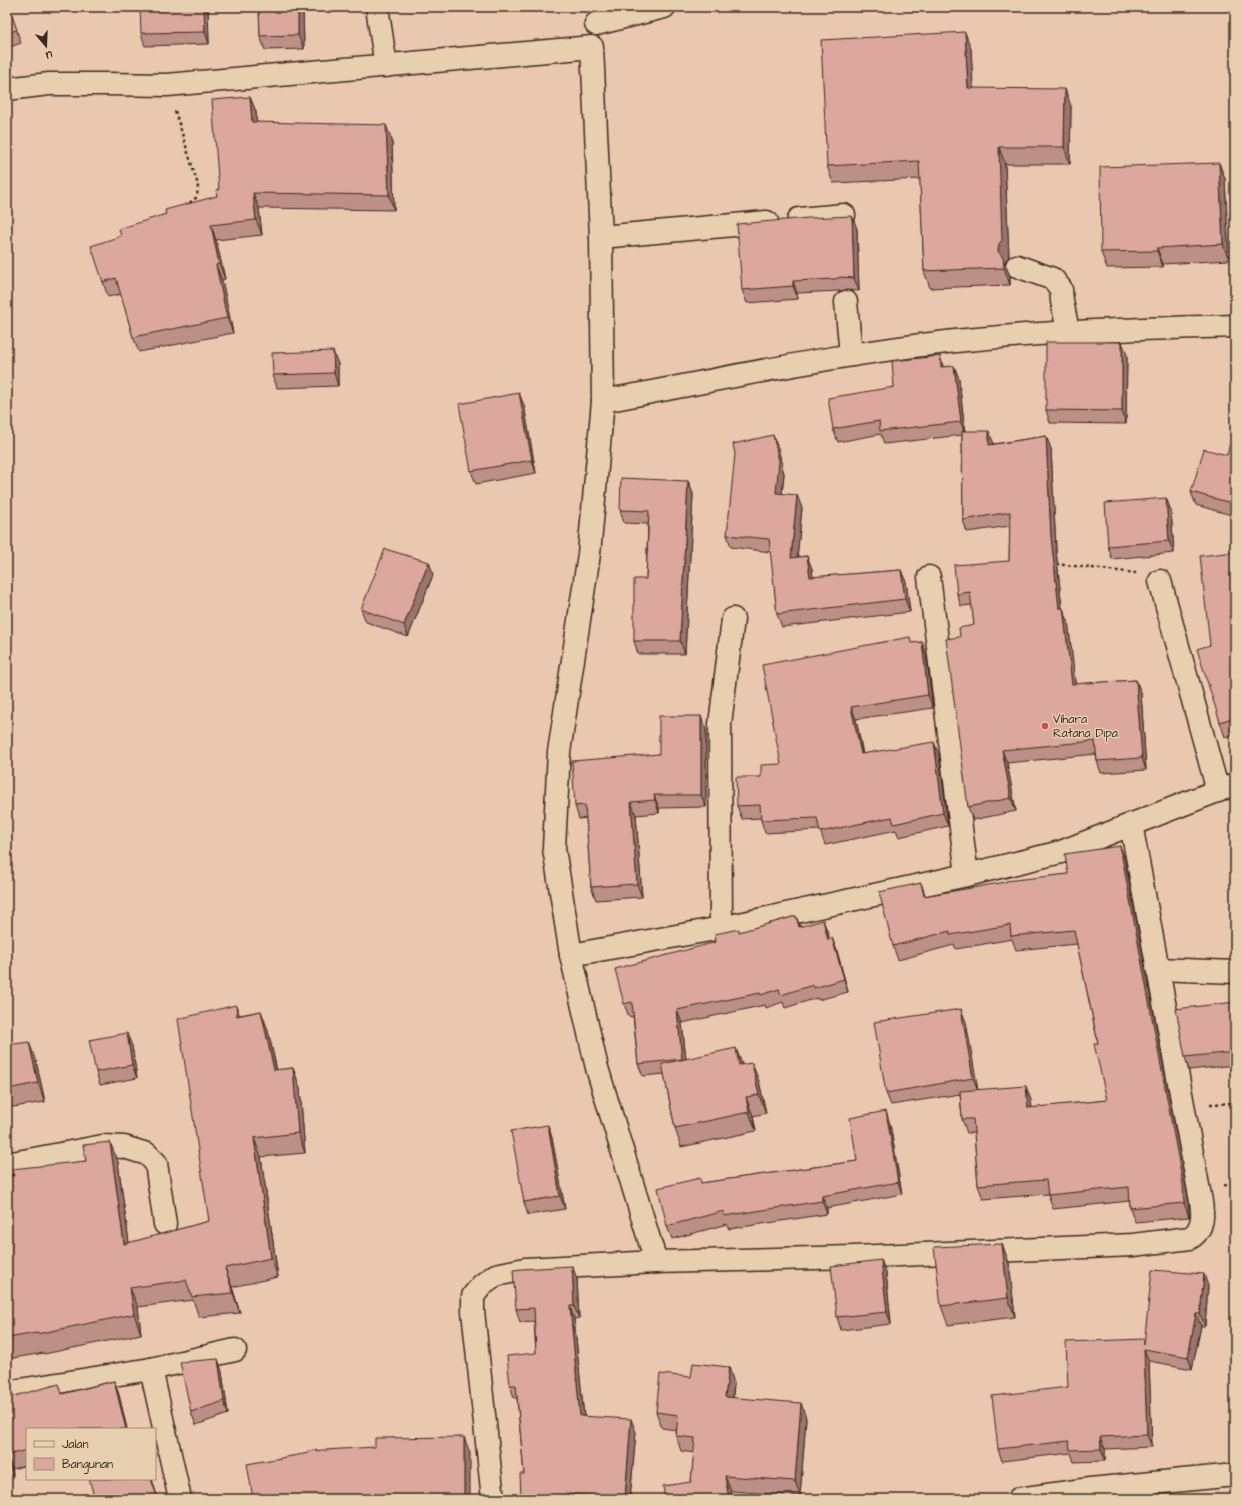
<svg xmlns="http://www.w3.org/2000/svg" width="1242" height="1506" font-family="'Architects Daughter',sans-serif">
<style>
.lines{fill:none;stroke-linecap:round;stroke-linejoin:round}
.minor-casing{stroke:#3b2a1e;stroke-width:25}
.path{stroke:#3b2a1e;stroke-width:2.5;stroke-dasharray:3 3;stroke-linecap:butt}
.minor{stroke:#e7cfaf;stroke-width:22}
.wall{fill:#bd9087;stroke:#3b2a1e}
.shaded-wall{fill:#9a756e;stroke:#3b2a1e}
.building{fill:#dca79d;stroke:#3b2a1e}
.poi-dot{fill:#d1495b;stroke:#e7cfaf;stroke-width:1.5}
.labels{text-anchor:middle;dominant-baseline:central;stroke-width:3;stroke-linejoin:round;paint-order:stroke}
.poi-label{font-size:12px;fill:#3b2a1e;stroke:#e7cfaf;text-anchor:start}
</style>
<rect width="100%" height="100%" fill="#eac8af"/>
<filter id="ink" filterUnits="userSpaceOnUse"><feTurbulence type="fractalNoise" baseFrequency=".025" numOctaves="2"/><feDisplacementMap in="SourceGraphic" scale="8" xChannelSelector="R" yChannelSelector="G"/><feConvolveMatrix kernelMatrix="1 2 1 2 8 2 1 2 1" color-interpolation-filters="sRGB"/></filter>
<g filter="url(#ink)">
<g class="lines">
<defs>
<g id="minor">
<path d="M 377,7 L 386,66"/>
<path d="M 596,24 L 664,7"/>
<path d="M 7,89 L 49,84 L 105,84 L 167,85 L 592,47 L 601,237 L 603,401"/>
<path d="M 799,219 L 844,215"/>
<path d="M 601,237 L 767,222"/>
<path d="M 1017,266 L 1053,279 L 1061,289 L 1062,301 L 1068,331"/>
<path d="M 846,302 L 851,355"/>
<path d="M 929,577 L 967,875"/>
<path d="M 1160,581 L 1218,791"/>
<path d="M 721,928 L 720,724 L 733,619"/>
<path d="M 571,955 L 721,928 L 967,875 L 1061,852 L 1235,784"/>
<path d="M 1157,969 L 1235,972"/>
<path d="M 7,1164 L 103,1146 L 124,1147 L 147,1154 L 156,1163 L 165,1224"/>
<path d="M 656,1262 L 597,1068 L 571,955 L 554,848 L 559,752 L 589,554 L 603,401 C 724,379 844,352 966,340 C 1056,331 1145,329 1235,326"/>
<path d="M 151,1369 L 180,1499"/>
<path d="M 7,1392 L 151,1369 L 235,1350"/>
<path d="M 493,1499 L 473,1311 L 473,1296 L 482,1285 L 496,1275 L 525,1269 L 656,1262 L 853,1257 L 1133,1245 L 1190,1238 C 1210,1226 1200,1199 1197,1180 L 1131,824"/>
<path d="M 1019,1499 L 1090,1489 L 1235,1475"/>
</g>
</defs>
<!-- minor casing -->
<use href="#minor" class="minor-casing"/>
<!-- path -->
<g class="path">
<path d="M 175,111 L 198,185 L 197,197 L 187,205"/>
<path d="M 1056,564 L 1136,573"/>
<path d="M 1210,1104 L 1235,1103"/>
<path d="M 1224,1185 L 1232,1186"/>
</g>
<!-- minor -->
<use href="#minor" class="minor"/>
</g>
<!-- wall -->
<g class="wall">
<path d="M 7,7 L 9,7 L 21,43 L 7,48 Z"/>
<path d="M 208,7 L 209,44 L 145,46 L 141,33 Z"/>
<path d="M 259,7 L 303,7 L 304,49 L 265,50 L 260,36 Z"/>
<path d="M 971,49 L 973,88 L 1071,106 L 1070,164 L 1005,164 L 1009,257 L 1005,261 L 1005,264 L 1010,276 L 1010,285 L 930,288 L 924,271 L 920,179 L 833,183 L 827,166 Z"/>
<path d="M 250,97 L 256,112 L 256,122 L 392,140 L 394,210 L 259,208 L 262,235 L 216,240 L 225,279 L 222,280 L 233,333 L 139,352 L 133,337 L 121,294 L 108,297 L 103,282 L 121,236 L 166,214 L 217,196 Z"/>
<path d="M 1219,163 L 1225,179 L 1229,260 L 1163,264 L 1163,267 L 1107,268 L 1101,252 Z"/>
<path d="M 852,216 L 857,229 L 859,291 L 845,290 L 839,291 L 797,293 L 798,299 L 747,303 L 742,290 Z"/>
<path d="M 1127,355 L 1126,424 L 1050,423 L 1046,410 Z"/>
<path d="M 338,364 L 338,386 L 277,388 L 273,375 Z"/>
<path d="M 954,366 L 959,379 L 965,431 L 994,444 L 1046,436 L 1051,449 L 1056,550 L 1062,608 L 1068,621 L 1075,684 L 1136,680 L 1141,693 L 1146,770 L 1101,773 L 1097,761 L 1096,754 L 1007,763 L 1016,811 L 973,820 L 968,807 L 960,637 L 974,625 L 972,605 L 961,606 L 957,594 L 1009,561 L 1010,526 L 967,532 L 963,520 L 962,435 L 884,444 L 881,434 L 838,442 L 833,429 L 894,387 L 943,367 Z"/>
<path d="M 524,405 L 536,473 L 476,484 L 471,471 Z"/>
<path d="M 1235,445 L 1235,516 L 1196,505 L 1191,492 L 1227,455 Z"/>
<path d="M 778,448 L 784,474 L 782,493 L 802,508 L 797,557 L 807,556 L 812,569 L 813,577 L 901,570 L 906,582 L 910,612 L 782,627 L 777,614 L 771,552 L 731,547 L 727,535 Z"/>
<path d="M 688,481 L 693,494 L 685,654 L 638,654 L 634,641 L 646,579 L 648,524 L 624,523 L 620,510 Z"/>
<path d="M 1166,498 L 1171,511 L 1174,553 L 1112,559 L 1108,546 Z"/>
<path d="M 1235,552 L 1235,734 L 1225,737 L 1220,722 L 1210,645 Z"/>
<path d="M 429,562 L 433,575 L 408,637 L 366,622 L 361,609 Z"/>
<path d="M 922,642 L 926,655 L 933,708 L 856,719 L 863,754 L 939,755 L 948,826 L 899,837 L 896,830 L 825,845 L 820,830 L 765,833 L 761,820 L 761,818 L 742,819 L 737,806 L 761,777 L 781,764 L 912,643 Z"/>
<path d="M 701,716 L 706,729 L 706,807 L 659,808 L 659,813 L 636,815 L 642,897 L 596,900 L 591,887 L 586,818 L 579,819 L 575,806 L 659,754 Z"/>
<path d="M 1120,846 L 1125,860 L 1188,1198 L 1189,1217 L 1135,1222 L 1130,1208 L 1130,1201 L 1053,1209 L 1048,1194 L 983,1199 L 978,1185 L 974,1133 L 967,1133 L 962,1119 L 960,1094 L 891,1105 L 886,1093 L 966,1022 L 977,1089 L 1031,1100 L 1032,1108 L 1107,1100 L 1098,1043 L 1077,944 L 1016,950 L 1012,939 L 956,949 L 954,945 L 898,960 L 893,946 L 926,896 L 1068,874 Z"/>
<path d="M 796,916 L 800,926 L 828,933 L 829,939 L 832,938 L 837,951 L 848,992 L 818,1000 L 817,998 L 785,1008 L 783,1002 L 766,1008 L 765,1005 L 682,1023 L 686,1059 L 742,1065 L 759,1081 L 766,1113 L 753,1116 L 756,1131 L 681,1147 L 675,1128 L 664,1074 L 643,1076 L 638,1064 L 633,1016 L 629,1017 L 624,1004 L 716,942 L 740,932 Z"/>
<path d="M 1235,1002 L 1235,1065 L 1189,1070 L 1185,1057 Z"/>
<path d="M 261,1011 L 268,1031 L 277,1070 L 293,1068 L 300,1088 L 305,1153 L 261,1157 L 278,1277 L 232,1287 L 240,1313 L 199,1317 L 193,1300 L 138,1307 L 141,1334 L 44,1354 L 44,1353 L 7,1359 L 7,1176 L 14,1176 L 118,1162 L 129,1243 L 209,1221 L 240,1015 Z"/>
<path d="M 7,1045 L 36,1061 L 45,1102 L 7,1108 Z"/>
<path d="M 132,1046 L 137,1078 L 100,1085 L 96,1072 Z"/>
<path d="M 890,1124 L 902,1194 L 827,1208 L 827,1214 L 729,1229 L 727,1224 L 672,1239 L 667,1226 L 702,1183 L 857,1161 Z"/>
<path d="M 548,1125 L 552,1138 L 565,1209 L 528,1215 L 524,1202 Z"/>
<path d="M 1002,1244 L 1009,1263 L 1015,1317 L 948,1325 L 941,1306 Z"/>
<path d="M 881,1260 L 886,1273 L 891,1324 L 841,1330 L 837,1317 Z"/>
<path d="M 572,1266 L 577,1279 L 579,1318 L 574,1319 L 584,1416 L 636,1432 L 630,1499 L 521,1499 L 524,1474 L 517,1398 L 514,1398 L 510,1385 L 536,1353 L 534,1321 L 520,1322 L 516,1309 Z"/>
<path d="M 1208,1286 L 1205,1326 L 1201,1326 L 1192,1369 L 1149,1361 L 1152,1447 L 1105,1449 L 1105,1461 L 1074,1462 L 1071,1453 L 1002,1461 L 998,1449 L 1068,1387 L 1144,1341 Z"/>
<path d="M 218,1359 L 222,1372 L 228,1414 L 196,1425 L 191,1412 Z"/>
<path d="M 114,1381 L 119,1395 L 127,1429 L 27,1429 L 27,1465 L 12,1469 L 13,1475 L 7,1477 L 7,1398 L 63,1393 Z"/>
<path d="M 734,1383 L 733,1398 L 806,1418 L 800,1496 L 731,1491 L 691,1482 L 694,1453 L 681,1451 L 676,1436 L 676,1430 L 662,1428 L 656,1412 Z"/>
</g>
<!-- shaded-wall -->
<g class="shaded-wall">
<path d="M 204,7 L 208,7 L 209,44 L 205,32 Z"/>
<path d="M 298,7 L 303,7 L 304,49 L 298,35 Z"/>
<path d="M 965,32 L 971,49 L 974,105 L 968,88 Z"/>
<path d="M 1065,89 L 1071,106 L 1070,164 L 1064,147 Z"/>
<path d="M 250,97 L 256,112 L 257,137 L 252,122 Z"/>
<path d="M 386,125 L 392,140 L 394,210 L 389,195 Z"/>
<path d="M 999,147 L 1005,164 L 1009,257 L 1005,261 L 1005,264 L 1010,276 L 1010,285 L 998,251 Z"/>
<path d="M 1219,163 L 1225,179 L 1229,260 L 1223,244 Z"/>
<path d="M 253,193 L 259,208 L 262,235 L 256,220 Z"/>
<path d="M 852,216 L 857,229 L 859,291 L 854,278 Z"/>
<path d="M 211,225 L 216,240 L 225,279 L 219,264 Z"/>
<path d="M 1157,248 L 1163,264 L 1163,267 L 1157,251 Z"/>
<path d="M 216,265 L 222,280 L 233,333 L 227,318 Z"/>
<path d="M 793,281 L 797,293 L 798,299 L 793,286 Z"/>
<path d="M 1122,342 L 1127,355 L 1126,424 L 1122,411 Z"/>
<path d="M 333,351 L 338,364 L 338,386 L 334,373 Z"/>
<path d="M 940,356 L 944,369 L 941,367 Z"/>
<path d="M 954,366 L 959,379 L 965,435 L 961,422 Z"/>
<path d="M 519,393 L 524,405 L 536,473 L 532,460 Z"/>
<path d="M 989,431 L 994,444 L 989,445 Z"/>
<path d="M 773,435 L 778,448 L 784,474 L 781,505 L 776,493 Z"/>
<path d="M 1046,436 L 1051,449 L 1056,550 L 1063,621 L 1059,608 L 1051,537 Z"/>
<path d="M 688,481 L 693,494 L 685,654 L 680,641 Z"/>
<path d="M 797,495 L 802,508 L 796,570 L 791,558 Z"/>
<path d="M 1166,498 L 1171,511 L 1174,553 L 1169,541 Z"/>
<path d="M 807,556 L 812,569 L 814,590 L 810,577 Z"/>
<path d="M 429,562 L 433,575 L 408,637 L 404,625 Z"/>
<path d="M 901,570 L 906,582 L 910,612 L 905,599 Z"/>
<path d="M 1063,608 L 1068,621 L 1077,697 L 1072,684 Z"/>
<path d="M 922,642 L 926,655 L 933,708 L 928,695 Z"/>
<path d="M 1136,680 L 1141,693 L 1146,770 L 1142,758 Z"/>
<path d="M 851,707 L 856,719 L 865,767 L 861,754 Z"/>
<path d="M 701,716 L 706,729 L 706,807 L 701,795 Z"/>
<path d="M 934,742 L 939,755 L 948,826 L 943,813 Z"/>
<path d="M 1002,750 L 1007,763 L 1016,811 L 1011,798 Z"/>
<path d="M 654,795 L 659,808 L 659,813 L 655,800 Z"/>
<path d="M 631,802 L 636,815 L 642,897 L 637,884 Z"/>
<path d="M 1120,846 L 1125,860 L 1188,1198 L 1189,1217 L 1184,1203 Z"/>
<path d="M 921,883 L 926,897 L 924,896 Z"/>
<path d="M 823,920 L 828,933 L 833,952 L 828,940 Z"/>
<path d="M 832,938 L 837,951 L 848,992 L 844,979 Z"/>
<path d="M 236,1005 L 243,1025 L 237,1016 Z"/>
<path d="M 961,1009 L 966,1022 L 978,1090 L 973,1078 Z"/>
<path d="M 677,1010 L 682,1023 L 687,1071 L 682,1059 Z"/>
<path d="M 261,1011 L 268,1031 L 281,1090 L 274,1070 Z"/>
<path d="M 127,1033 L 132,1046 L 137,1078 L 132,1065 Z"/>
<path d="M 29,1042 L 36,1061 L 45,1102 L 38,1083 Z"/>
<path d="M 736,1048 L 743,1067 L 739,1065 Z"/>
<path d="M 752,1063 L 759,1081 L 766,1113 L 759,1095 Z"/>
<path d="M 293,1068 L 300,1088 L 305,1153 L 298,1133 Z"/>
<path d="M 1026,1086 L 1031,1100 L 1033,1122 L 1028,1108 Z"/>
<path d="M 746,1097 L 753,1116 L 756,1131 L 749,1112 Z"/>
<path d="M 886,1111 L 890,1124 L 902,1194 L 898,1182 Z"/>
<path d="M 548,1125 L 552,1138 L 565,1209 L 560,1196 Z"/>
<path d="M 254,1138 L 261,1157 L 278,1277 L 271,1258 Z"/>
<path d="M 110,1142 L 118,1162 L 132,1264 L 124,1244 Z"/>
<path d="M 822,1196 L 827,1208 L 827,1214 L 822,1201 Z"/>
<path d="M 1002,1244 L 1009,1263 L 1015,1317 L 1008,1298 Z"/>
<path d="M 881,1260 L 886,1273 L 891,1324 L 887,1312 Z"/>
<path d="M 572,1266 L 577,1279 L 579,1318 L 574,1306 Z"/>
<path d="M 225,1268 L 232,1287 L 240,1313 L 233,1293 Z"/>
<path d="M 1204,1274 L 1208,1286 L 1205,1326 L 1200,1314 Z"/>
<path d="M 130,1288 L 138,1307 L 141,1334 L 134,1314 Z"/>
<path d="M 570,1306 L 574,1319 L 585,1428 L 580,1416 Z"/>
<path d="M 1196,1314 L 1201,1326 L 1192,1369 L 1188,1357 Z"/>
<path d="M 1144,1349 L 1149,1361 L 1152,1447 L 1147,1435 Z"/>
<path d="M 218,1359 L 222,1372 L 228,1414 L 224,1401 Z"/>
<path d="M 729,1367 L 734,1383 L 731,1413 L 725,1397 Z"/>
<path d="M 114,1381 L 119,1395 L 127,1429 L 126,1429 Z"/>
<path d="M 801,1403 L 806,1418 L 800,1496 L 795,1481 Z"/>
<path d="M 631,1419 L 636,1432 L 630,1499 L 625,1499 Z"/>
<path d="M 464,1437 L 470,1453 L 470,1499 L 464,1499 Z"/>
<path d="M 1100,1437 L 1105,1449 L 1105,1461 L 1101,1449 Z"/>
<path d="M 7,1455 L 12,1469 L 13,1475 L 8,1461 Z"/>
<path d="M 725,1476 L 731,1491 L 732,1499 L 729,1499 Z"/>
<path d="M 151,1479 L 152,1479 L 158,1499 Z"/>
</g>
<!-- building -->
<g class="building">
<path d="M 7,7 L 9,7 L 17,30 L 7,33 Z"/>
<path d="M 140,7 L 204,7 L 205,32 L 141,33 Z"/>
<path d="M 259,7 L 298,7 L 298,35 L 260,36 Z"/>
<path d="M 965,32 L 968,88 L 1065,89 L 1064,147 L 999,147 L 1002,240 L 999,244 L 998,251 L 1003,258 L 1004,268 L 924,271 L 919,161 L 827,166 L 821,40 Z"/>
<path d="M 250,97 L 252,122 L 386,125 L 389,195 L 253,193 L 256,220 L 211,225 L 219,264 L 216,265 L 227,318 L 133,337 L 116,278 L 103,282 L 91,246 L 121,236 L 119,229 L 166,214 L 165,210 L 217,196 L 216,190 L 219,190 L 212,100 Z"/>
<path d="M 1219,163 L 1223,244 L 1157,248 L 1157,251 L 1101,252 L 1100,167 Z"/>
<path d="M 852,216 L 854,278 L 841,277 L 835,279 L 793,281 L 793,286 L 742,290 L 737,224 L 809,218 Z"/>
<path d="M 1046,342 L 1122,342 L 1122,411 L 1046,410 Z"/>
<path d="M 333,351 L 334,373 L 273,375 L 272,353 Z"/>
<path d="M 940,356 L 941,367 L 954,366 L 961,422 L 880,431 L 879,421 L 833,429 L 828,398 L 894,387 L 892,361 Z"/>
<path d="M 519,393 L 532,460 L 471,471 L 459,404 Z"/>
<path d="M 962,431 L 989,431 L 989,445 L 1046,436 L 1051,537 L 1059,608 L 1063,608 L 1072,684 L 1136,680 L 1142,758 L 1097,761 L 1095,741 L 1002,750 L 1011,798 L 968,807 L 946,639 L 960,637 L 959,628 L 974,625 L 970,592 L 957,594 L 954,565 L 1009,561 L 1010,512 L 963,520 Z"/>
<path d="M 773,435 L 779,461 L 776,493 L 797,495 L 791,558 L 807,556 L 810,577 L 901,570 L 905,599 L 777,614 L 769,539 L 727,535 L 735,454 L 733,444 Z"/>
<path d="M 1230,443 L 1235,445 L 1235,504 L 1191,492 L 1204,449 L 1227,455 Z"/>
<path d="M 621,478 L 688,481 L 680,641 L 634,641 L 634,579 L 646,579 L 649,511 L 620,510 Z"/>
<path d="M 1166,498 L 1169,541 L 1108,546 L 1105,503 Z"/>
<path d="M 385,549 L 429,562 L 404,625 L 361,609 Z"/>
<path d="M 1235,552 L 1235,717 L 1220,722 L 1197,649 L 1210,645 L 1200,556 Z"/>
<path d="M 910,637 L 911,643 L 922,642 L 928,695 L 851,707 L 861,754 L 934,742 L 943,813 L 894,824 L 892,817 L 820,832 L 817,818 L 761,820 L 760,805 L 737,806 L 736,777 L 761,777 L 761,765 L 781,764 L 762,665 Z"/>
<path d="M 659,716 L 701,716 L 701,795 L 654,795 L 655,800 L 631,802 L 637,884 L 591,887 L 585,805 L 575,806 L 572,761 L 659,754 Z"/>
<path d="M 1120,846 L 1183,1184 L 1184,1203 L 1130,1208 L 1129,1187 L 1048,1195 L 1046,1180 L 978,1185 L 973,1119 L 962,1119 L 960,1091 L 1026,1086 L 1028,1108 L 1107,1100 L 1094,1044 L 1098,1043 L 1074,930 L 1011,936 L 1010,925 L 950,935 L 950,931 L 893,946 L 879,892 L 921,883 L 924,896 L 1006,882 L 1006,881 L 1068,874 L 1065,854 Z"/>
<path d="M 796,916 L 799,927 L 823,920 L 828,940 L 832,938 L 844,979 L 814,988 L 813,985 L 781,995 L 779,989 L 761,995 L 760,993 L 677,1010 L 682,1059 L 638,1064 L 632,1002 L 624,1004 L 615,969 L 716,942 L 715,934 L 739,929 L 739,932 Z"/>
<path d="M 1235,1002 L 1235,1052 L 1185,1057 L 1176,1009 Z"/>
<path d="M 236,1005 L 237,1016 L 261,1011 L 274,1070 L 293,1068 L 298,1133 L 254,1138 L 271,1258 L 225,1268 L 233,1293 L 192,1297 L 186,1280 L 130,1288 L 134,1314 L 37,1334 L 37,1333 L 7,1338 L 7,1176 L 14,1176 L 12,1169 L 86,1161 L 83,1145 L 110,1142 L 124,1244 L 209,1221 L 178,1019 Z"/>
<path d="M 961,1009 L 973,1078 L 886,1093 L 874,1022 Z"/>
<path d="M 127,1033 L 132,1065 L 96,1072 L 89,1040 Z"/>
<path d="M 29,1042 L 38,1083 L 7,1089 L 7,1045 Z"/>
<path d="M 736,1048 L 739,1065 L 752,1063 L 759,1095 L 746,1097 L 749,1112 L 675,1128 L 662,1064 Z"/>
<path d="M 886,1111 L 898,1182 L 822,1196 L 822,1201 L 724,1216 L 724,1211 L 667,1226 L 658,1188 L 700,1178 L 701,1183 L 857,1161 L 850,1118 Z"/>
<path d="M 548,1125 L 560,1196 L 524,1202 L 511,1131 Z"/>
<path d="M 1002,1244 L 1008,1298 L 941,1306 L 934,1247 Z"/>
<path d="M 881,1260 L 887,1312 L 837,1317 L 831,1266 Z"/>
<path d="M 572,1266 L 574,1306 L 570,1306 L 580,1416 L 631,1419 L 625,1498 L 567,1494 L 567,1499 L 521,1499 L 520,1474 L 524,1474 L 516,1385 L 510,1385 L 507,1356 L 536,1353 L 534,1308 L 516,1309 L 513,1270 L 522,1269 Z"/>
<path d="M 1152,1270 L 1204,1274 L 1200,1314 L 1196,1314 L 1188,1357 L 1144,1349 L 1147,1435 L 1100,1437 L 1101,1449 L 1070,1450 L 1069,1441 L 998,1449 L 992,1396 L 1068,1387 L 1066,1342 L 1144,1339 L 1144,1345 Z"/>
<path d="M 218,1359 L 224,1401 L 191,1412 L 180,1362 Z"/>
<path d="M 693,1363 L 729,1367 L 725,1397 L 801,1403 L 795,1481 L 725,1476 L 729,1499 L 665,1499 L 663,1486 L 691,1482 L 695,1438 L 676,1436 L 678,1415 L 656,1412 L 660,1374 L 691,1377 Z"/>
<path d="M 114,1381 L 126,1429 L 27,1429 L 27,1450 L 7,1455 L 7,1398 L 59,1384 L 62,1394 Z"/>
<path d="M 464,1437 L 464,1499 L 253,1499 L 247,1464 L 309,1453 L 308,1451 L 375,1447 L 375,1438 Z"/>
<path d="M 89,1479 L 151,1479 L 158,1499 L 95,1499 Z"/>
</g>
</g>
<!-- markers -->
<circle class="poi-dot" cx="1045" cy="726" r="4"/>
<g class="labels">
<!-- poi labels -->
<g class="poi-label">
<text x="1053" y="719">Vihara<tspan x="1053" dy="14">Ratana Dipa</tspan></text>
</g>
</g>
<!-- margin -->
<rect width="1242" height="1506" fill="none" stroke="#e7cfaf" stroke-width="24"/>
<rect x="12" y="12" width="1218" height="1482" fill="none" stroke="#3b2a1e" stroke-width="1.5" filter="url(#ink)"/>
<!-- legend -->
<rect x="26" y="1428" width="130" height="52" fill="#e7cfaf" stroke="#a28d75"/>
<rect x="34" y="1441" width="20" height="6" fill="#e7cfaf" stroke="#a28d75"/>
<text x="62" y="1448" font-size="12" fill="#3b2a1e">Jalan</text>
<rect x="34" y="1458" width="20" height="12" fill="#dca79d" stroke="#a28d75"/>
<text x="62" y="1468" font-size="12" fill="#3b2a1e">Bangunan</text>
<!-- north arrow -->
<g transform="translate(46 46) rotate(161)" stroke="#e7cfaf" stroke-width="3" paint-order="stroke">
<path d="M0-3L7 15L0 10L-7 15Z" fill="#3b2a1e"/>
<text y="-6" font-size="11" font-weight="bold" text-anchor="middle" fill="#3b2a1e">U</text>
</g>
</svg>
